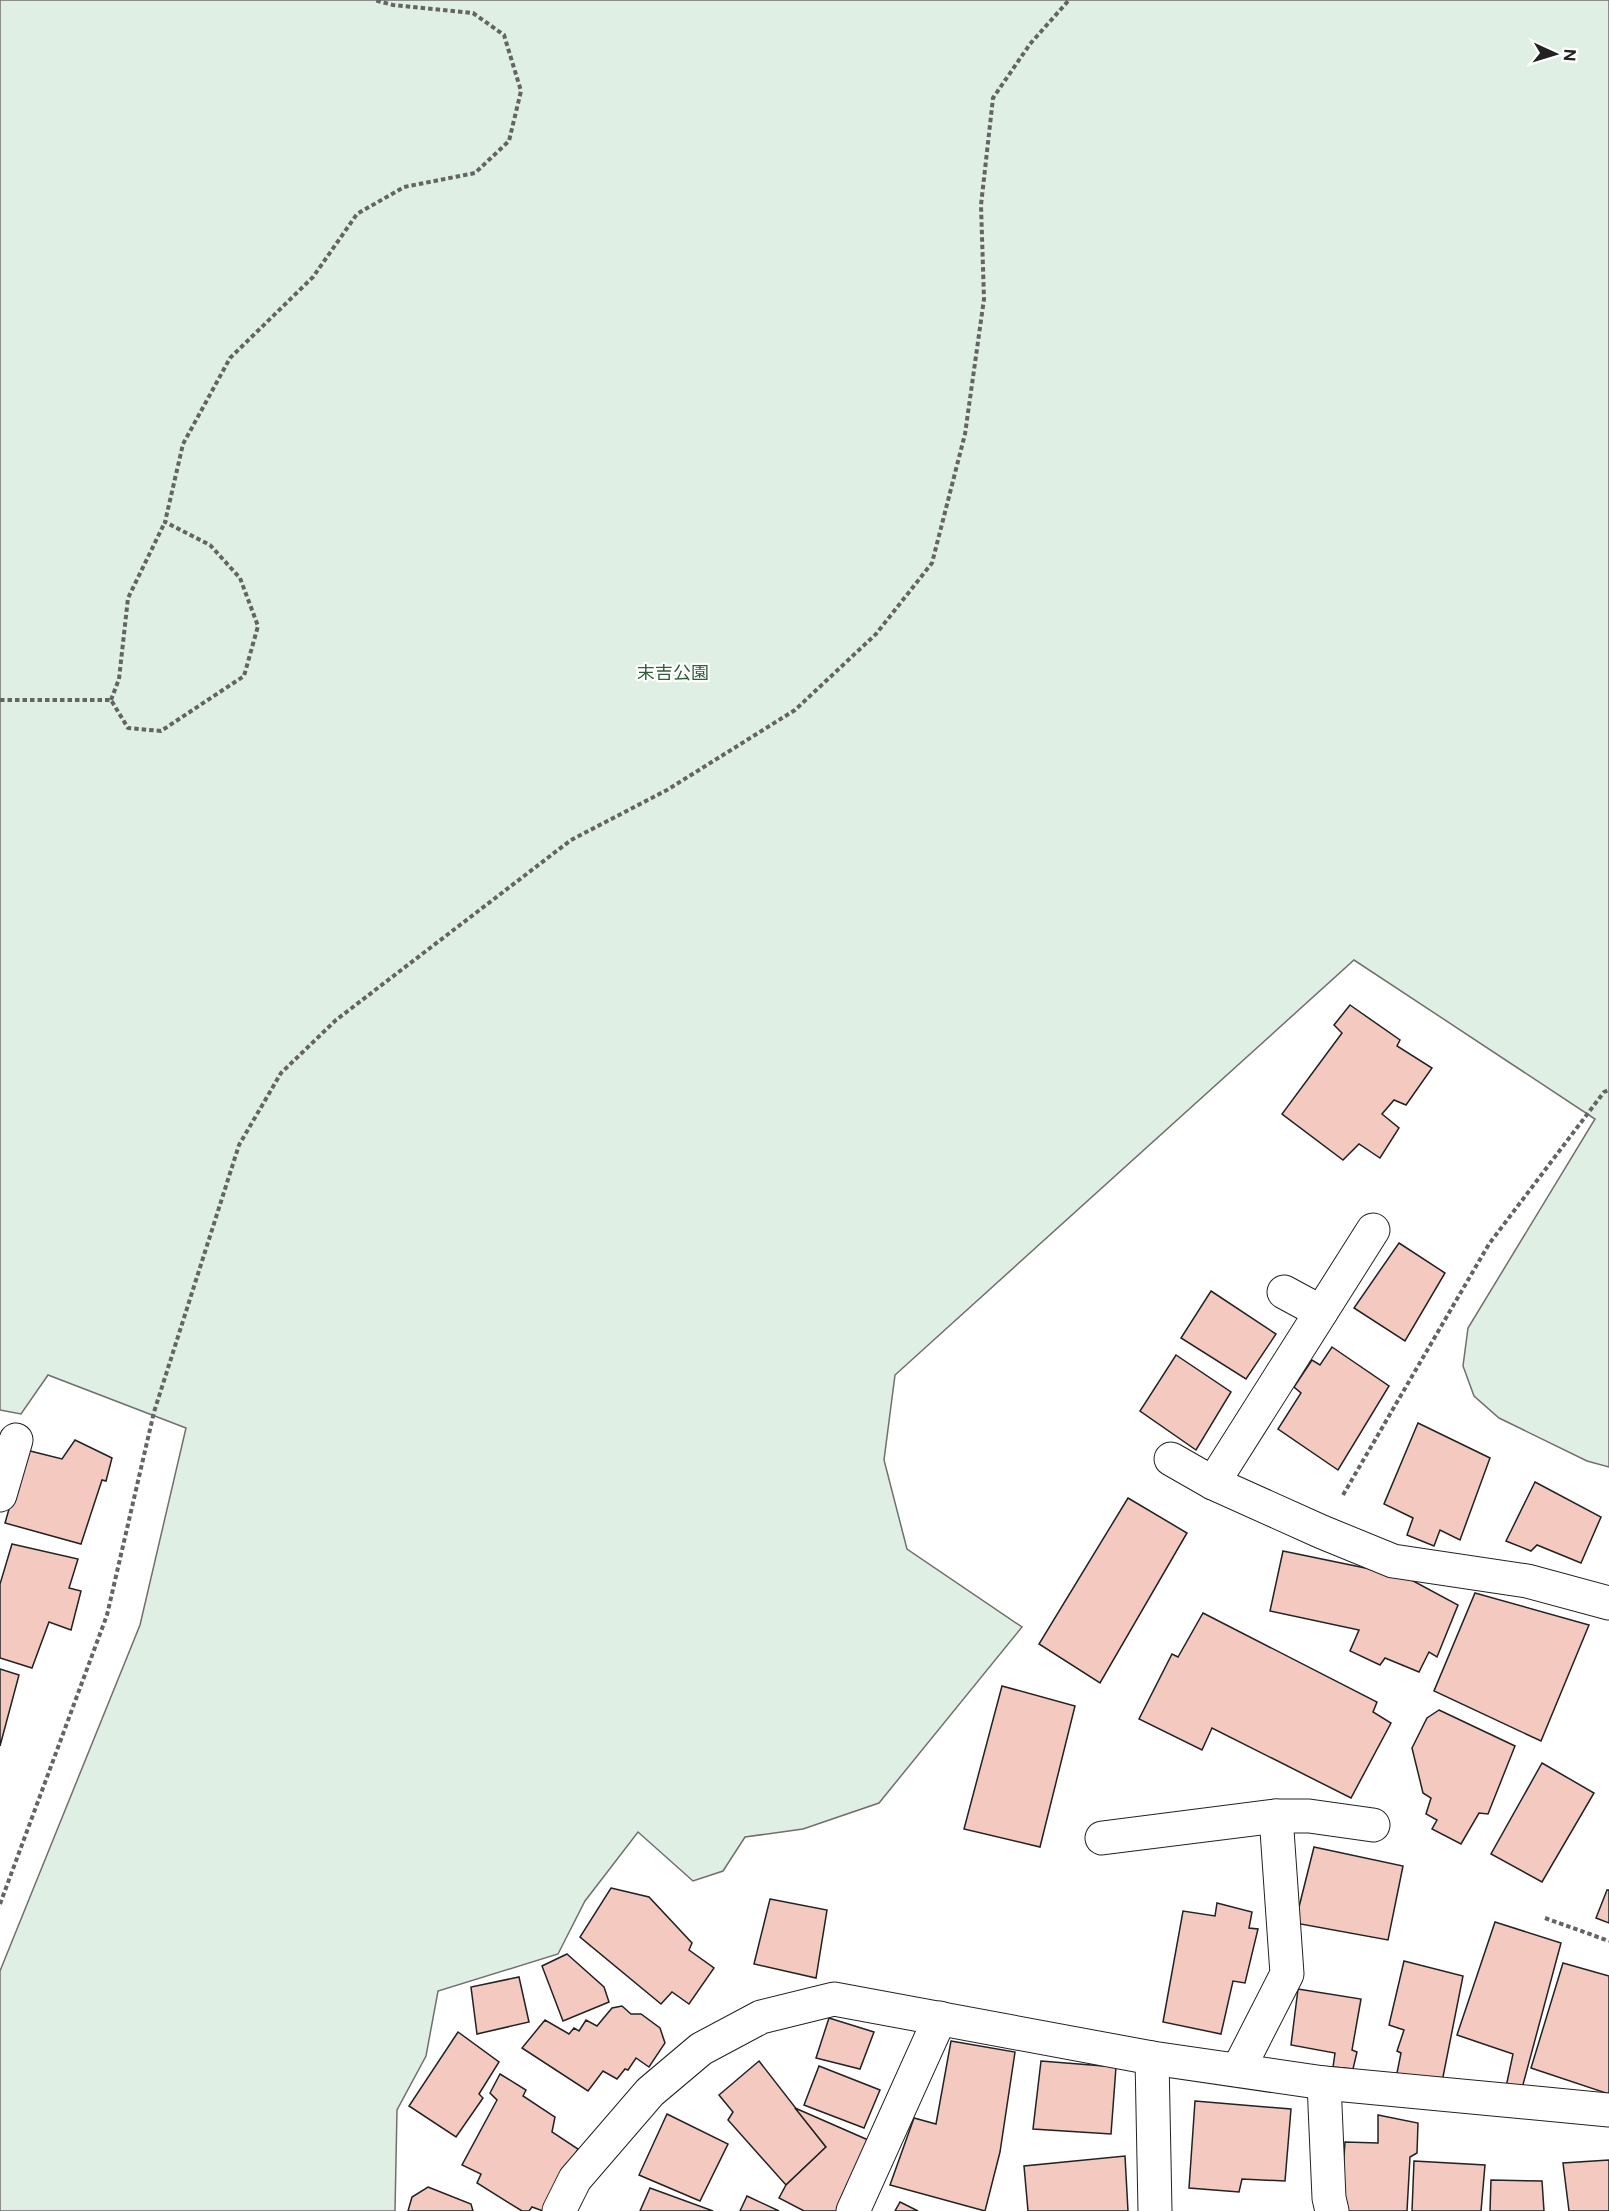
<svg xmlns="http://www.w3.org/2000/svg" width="1609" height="2211" font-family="'Public Sans','Noto Sans JP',sans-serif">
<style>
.green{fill:#e0efe3;stroke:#6f6f6f;stroke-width:1.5}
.building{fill:#f3c9c0;stroke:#222;stroke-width:1.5}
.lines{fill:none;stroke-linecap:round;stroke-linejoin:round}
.minor-casing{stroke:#222;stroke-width:35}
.path{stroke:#646464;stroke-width:4;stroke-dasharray:4.5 3;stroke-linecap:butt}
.minor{stroke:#fff;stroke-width:33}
.labels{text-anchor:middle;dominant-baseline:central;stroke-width:4.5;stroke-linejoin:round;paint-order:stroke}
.park-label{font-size:18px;fill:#2f5e38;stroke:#fff}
</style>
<rect width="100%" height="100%" fill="#fff"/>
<!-- green -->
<path class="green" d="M 0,0 L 1609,0 L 1609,1467 L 1587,1461 L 1499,1418 L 1474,1396 L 1463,1366 L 1468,1328 L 1595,1119 L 1354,960 L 895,1375 L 884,1460 L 907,1549 L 1022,1627 L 879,1803 L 803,1829 L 745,1837 L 723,1871 L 693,1881 L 638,1832 L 585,1901 L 558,1954 L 438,1991 L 426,2056 L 397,2110 L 395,2211 L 0,2211 L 0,1971 L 140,1625 L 186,1428 L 48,1375 L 21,1414 L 0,1410 Z"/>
<!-- building -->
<g class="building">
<path d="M 1350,1005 L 1400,1040 L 1397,1046 L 1432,1068 L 1406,1105 L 1394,1100 L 1382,1114 L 1399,1128 L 1380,1158 L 1359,1144 L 1343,1160 L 1282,1114 L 1342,1033 L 1334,1025 Z"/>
<path d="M 1399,1243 L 1445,1273 L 1405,1341 L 1354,1308 Z"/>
<path d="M 1211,1291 L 1276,1334 L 1246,1379 L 1181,1338 Z"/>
<path d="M 1332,1347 L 1389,1386 L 1338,1470 L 1278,1429 L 1301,1393 L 1294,1387 L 1312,1360 L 1320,1365 Z"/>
<path d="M 1176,1355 L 1231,1392 L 1196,1450 L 1140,1411 Z"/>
<path d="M 1418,1423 L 1490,1458 L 1460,1540 L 1440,1530 L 1434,1546 L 1407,1535 L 1413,1518 L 1384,1504 Z"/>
<path d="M 75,1440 L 112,1458 L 106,1481 L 102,1480 L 81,1544 L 5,1523 L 26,1450 L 62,1459 Z"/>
<path d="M 1535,1482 L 1601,1517 L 1581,1563 L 1537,1545 L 1531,1551 L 1506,1541 Z"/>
<path d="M 1128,1498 L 1187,1533 L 1100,1683 L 1039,1644 Z"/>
<path d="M 12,1544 L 78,1559 L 69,1588 L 81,1591 L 71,1630 L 49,1622 L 32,1668 L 0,1658 L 0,1584 Z"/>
<path d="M 1283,1551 L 1404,1576 L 1458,1605 L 1437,1657 L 1429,1652 L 1419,1672 L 1385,1658 L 1380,1665 L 1350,1651 L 1359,1630 L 1270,1611 Z"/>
<path d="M 1475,1593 L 1589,1625 L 1541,1741 L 1434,1691 Z"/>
<path d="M 1203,1613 L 1377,1702 L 1373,1712 L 1391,1723 L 1351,1798 L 1212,1728 L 1202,1750 L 1139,1719 L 1172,1654 L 1178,1657 Z"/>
<path d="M 0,1669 L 19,1675 L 0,1746 Z"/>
<path d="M 1002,1686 L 1075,1706 L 1040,1847 L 964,1829 Z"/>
<path d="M 1439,1710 L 1515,1746 L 1488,1814 L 1479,1813 L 1461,1844 L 1432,1829 L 1437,1820 L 1426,1814 L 1431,1798 L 1423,1793 L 1412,1748 L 1427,1718 Z"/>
<path d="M 1542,1763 L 1594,1793 L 1542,1882 L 1491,1854 Z"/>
<path d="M 1314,1847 L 1403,1866 L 1388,1940 L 1295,1923 Z"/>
<path d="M 611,1888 L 649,1897 L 692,1943 L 689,1950 L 714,1968 L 689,2004 L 672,1992 L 661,2004 L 580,1937 Z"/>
<path d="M 1607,1890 L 1609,1890 L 1609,1923 L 1596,1918 Z"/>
<path d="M 770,1899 L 827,1910 L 816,1978 L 754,1964 Z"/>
<path d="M 1217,1903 L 1252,1912 L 1249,1928 L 1258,1929 L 1245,1983 L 1233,1981 L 1221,2034 L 1163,2022 L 1183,1911 L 1215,1916 Z"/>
<path d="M 1495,1922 L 1561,1943 L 1521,2092 L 1506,2087 L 1513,2054 L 1457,2035 Z"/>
<path d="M 567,1954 L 604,1987 L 609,2002 L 563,2021 L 542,1966 Z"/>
<path d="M 1404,1961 L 1463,1976 L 1440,2092 L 1395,2083 L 1401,2053 L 1397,2051 L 1404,2030 L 1389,2025 Z"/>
<path d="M 1563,1963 L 1609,1976 L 1609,2094 L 1531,2068 Z"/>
<path d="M 519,1977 L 529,2022 L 477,2034 L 471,1987 Z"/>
<path d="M 1298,1989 L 1361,1999 L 1352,2050 L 1357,2052 L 1353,2069 L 1333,2067 L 1335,2053 L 1291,2045 Z"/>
<path d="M 622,2006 L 631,2014 L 641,2014 L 660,2028 L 665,2043 L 649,2067 L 636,2058 L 628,2070 L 625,2069 L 617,2079 L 603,2071 L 588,2091 L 522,2048 L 545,2020 L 569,2034 L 574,2028 L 579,2031 L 586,2020 L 597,2026 L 612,2008 Z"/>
<path d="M 829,2018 L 874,2032 L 860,2069 L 816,2058 Z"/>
<path d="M 458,2032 L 499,2062 L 479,2094 L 483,2098 L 456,2137 L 409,2106 Z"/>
<path d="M 951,2041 L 1015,2052 L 1000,2152 L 985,2211 L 890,2185 L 914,2118 L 936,2124 Z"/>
<path d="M 759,2061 L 826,2147 L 786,2185 L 728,2120 L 733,2112 L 719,2095 Z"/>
<path d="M 1041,2061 L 1116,2067 L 1111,2134 L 1033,2129 Z"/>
<path d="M 819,2066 L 880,2090 L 864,2128 L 804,2105 Z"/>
<path d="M 500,2074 L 526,2090 L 523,2096 L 555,2117 L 552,2132 L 578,2149 L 543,2211 L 532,2207 L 529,2211 L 522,2211 L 477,2183 L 481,2174 L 462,2165 L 497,2100 L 490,2093 Z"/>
<path d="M 1195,2101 L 1291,2109 L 1285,2181 L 1242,2179 L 1239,2192 L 1189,2188 Z"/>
<path d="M 795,2108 L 875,2143 L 845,2211 L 804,2211 L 779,2198 L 786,2185 L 826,2147 Z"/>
<path d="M 667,2114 L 728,2144 L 700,2201 L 639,2175 Z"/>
<path d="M 1378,2115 L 1418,2123 L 1417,2153 L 1410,2157 L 1407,2211 L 1340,2211 L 1345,2142 L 1378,2143 Z"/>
<path d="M 1125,2156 L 1128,2211 L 1028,2211 L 1024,2166 Z"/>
<path d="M 1609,2160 L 1609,2211 L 1569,2211 L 1563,2163 Z"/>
<path d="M 1414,2161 L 1485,2165 L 1481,2211 L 1412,2211 Z"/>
<path d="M 1491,2180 L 1542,2181 L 1544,2211 L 1490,2211 Z"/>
<path d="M 428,2187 L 471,2204 L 473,2211 L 408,2211 L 412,2197 Z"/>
<path d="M 650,2188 L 713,2211 L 640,2211 Z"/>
<path d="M 747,2196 L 779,2211 L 740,2211 Z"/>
<path d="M 900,2202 L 918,2211 L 895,2211 Z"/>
</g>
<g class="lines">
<defs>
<g id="minor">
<path d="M 1373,1230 L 1213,1483 L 1322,1532 L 1393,1561 L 1527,1581 L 1609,1603"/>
<path d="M 1284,1292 L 1321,1312"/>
<path d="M 1171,1459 L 1213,1483"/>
<path d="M 0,1495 L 16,1440"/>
<path d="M 1102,1838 L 1276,1816"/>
<path d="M 1152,2058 L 1155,2211"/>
<path d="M 1238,2070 L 1287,1974 L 1276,1816 L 1309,1816 L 1373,1825"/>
<path d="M 1324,2083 L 1329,2198 L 1332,2211"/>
<path d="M 559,2211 L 575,2179 L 650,2092 L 701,2049 L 761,2017 L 834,1999 L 1152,2058 L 1324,2083 L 1609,2110"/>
<path d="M 853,2211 L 940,2018"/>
</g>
</defs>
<!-- minor casing -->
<use href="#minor" class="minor-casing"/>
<!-- path -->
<g class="path">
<path d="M 0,700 L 111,700 L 128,728 L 161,731 L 244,676 L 258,626 L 240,578 L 210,545 L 165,522 L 183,444 L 230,358 L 313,277 L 357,214 L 404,187 L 475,173 L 509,141 L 521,91 L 504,35 L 473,13 L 393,5 L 374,0"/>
<path d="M 111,700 L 119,679 L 128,598 L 165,522"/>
<path d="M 1343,1495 L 1489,1244 L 1604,1092 L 1609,1090"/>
<path d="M 0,1904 L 107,1615 L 154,1412 L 239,1145 L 281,1073 L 336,1020 L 571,840 L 667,790 L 795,710 L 876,634 L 932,563 L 965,434 L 984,299 L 981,205 L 993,98 L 1030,44 L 1069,0"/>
<path d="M 1545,1918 L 1609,1941"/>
</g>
<!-- minor -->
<use href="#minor" class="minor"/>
</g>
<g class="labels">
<!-- park labels -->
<g class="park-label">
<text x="673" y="672">末吉公園</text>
</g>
</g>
<!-- north arrow -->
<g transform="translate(1555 54) rotate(94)" stroke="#ffffff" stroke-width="4.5" paint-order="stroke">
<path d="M0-4.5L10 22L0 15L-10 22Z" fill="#222222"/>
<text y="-9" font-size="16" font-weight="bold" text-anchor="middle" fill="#222222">N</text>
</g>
</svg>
